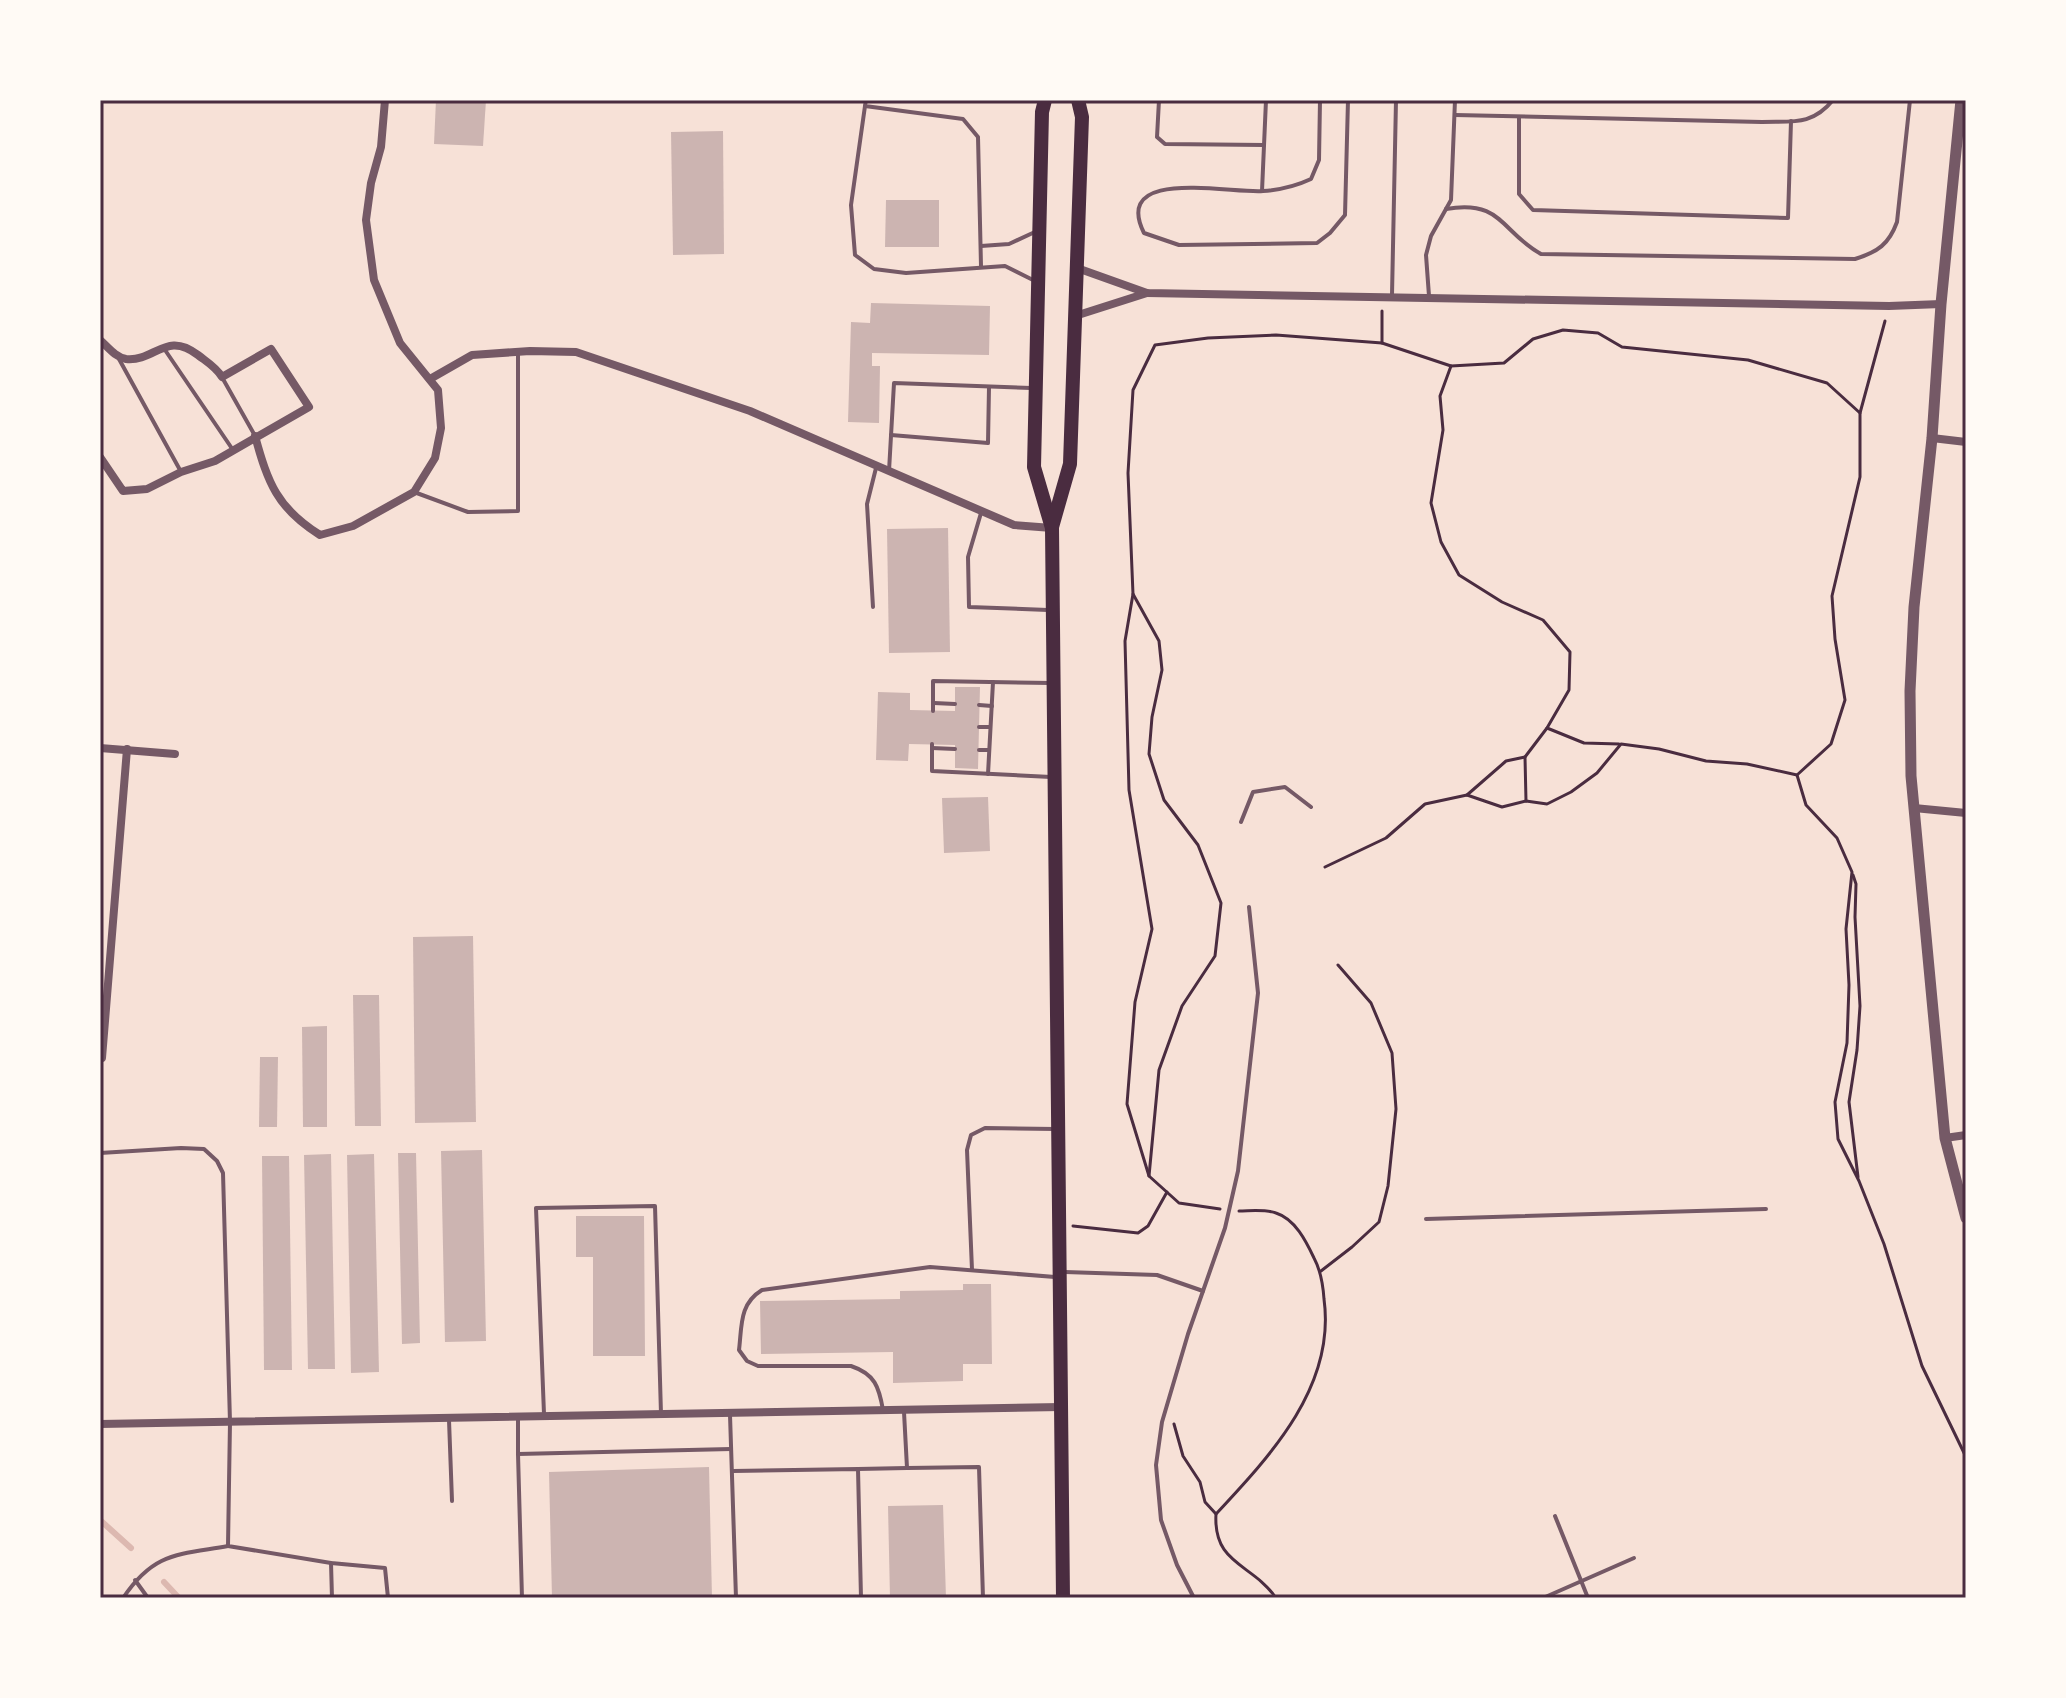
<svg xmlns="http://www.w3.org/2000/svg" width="2066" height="1698" font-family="Inter,sans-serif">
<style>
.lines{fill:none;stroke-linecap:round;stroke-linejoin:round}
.stream{stroke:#dcb8b0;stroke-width:6}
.building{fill:#ccb4b1}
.path{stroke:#4a2c40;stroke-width:3}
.service{stroke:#755966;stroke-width:4}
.minor{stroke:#755966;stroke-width:8}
.tertiary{stroke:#755966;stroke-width:11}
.primary{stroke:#4a2c40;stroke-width:14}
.neatline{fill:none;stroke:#4a2c40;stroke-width:3}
</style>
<rect width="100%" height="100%" fill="#f7e1d7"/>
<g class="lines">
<!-- stream -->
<g class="stream">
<path d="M 100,1520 L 131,1548"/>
<path d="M 164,1582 L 179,1598"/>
</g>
</g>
<!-- building -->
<g class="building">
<path d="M 436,100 L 486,100 L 483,146 L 434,144 Z"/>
<path d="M 723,131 L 724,254 L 673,255 L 671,132 Z"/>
<path d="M 886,200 L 939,200 L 939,247 L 885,247 Z"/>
<path d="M 871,303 L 990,306 L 989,355 L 872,353 L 872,366 L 880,366 L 879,423 L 848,422 L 851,322 L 870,323 Z"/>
<path d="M 948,528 L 950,652 L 889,653 L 887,529 Z"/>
<path d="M 955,687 L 980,687 L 978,769 L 955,768 L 955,745 L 909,744 L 908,761 L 876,760 L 878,692 L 910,693 L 910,710 L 955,711 Z"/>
<path d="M 988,797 L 990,851 L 944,853 L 942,798 Z"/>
<path d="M 473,936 L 476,1122 L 415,1123 L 413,937 Z"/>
<path d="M 353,995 L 379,995 L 381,1126 L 355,1126 Z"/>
<path d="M 327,1026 L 327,1127 L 303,1127 L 302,1027 Z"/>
<path d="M 260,1057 L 278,1057 L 277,1127 L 259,1127 Z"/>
<path d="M 482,1150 L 486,1341 L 445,1342 L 441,1151 Z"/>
<path d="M 398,1153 L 416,1153 L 420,1343 L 402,1344 Z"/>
<path d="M 331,1154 L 335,1369 L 308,1369 L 304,1155 Z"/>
<path d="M 374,1154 L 379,1372 L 351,1373 L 347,1155 Z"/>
<path d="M 262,1156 L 289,1156 L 292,1370 L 264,1370 Z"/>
<path d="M 576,1216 L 644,1216 L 645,1356 L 593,1356 L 593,1257 L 576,1257 Z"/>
<path d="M 963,1284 L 991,1284 L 992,1364 L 963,1364 L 963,1381 L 893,1383 L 893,1352 L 761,1354 L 760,1301 L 900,1299 L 900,1291 L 963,1290 Z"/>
<path d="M 709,1467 L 712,1598 L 552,1598 L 549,1472 Z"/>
<path d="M 943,1505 L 946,1598 L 890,1598 L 888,1506 Z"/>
</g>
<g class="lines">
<!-- path -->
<g class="path">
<path d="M 1382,343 L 1382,311"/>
<path d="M 1451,366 L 1440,396 L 1443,430 L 1431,503 L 1441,542 L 1459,575 L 1502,602 L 1543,620 L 1570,652 L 1569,690 L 1547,728 L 1584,743 L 1619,744"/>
<path d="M 1860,413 L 1885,321"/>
<path d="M 1133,594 L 1125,641 L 1129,790 L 1152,929 L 1135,1002 L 1127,1104 L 1149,1176 L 1179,1203 L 1220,1209"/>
<path d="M 1467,795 L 1506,761 L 1525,757"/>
<path d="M 1526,801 L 1525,757 L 1547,728"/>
<path d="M 1325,867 L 1386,838 L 1425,804 L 1467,795 L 1502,807 L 1526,801 L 1547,804 L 1571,792 L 1597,773 L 1621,744 L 1659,749 L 1706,761 L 1747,764 L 1797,775"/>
<path d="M 1853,875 L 1856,884 L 1855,917 L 1860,1006 L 1857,1050 L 1849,1102 L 1858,1177"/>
<path d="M 1149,1176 L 1159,1070 L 1182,1006 L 1215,956 L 1221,903 L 1198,845 L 1164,800 L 1149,754 L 1152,717 L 1162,670 L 1159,641 L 1133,594 L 1128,473 L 1133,390 L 1155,345 L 1208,338 L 1276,335 L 1382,343 L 1451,366 L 1504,363 L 1533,339 L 1563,330 L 1598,333 L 1622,347 L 1748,360 L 1827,383 L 1860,413 L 1860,477 L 1832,596 L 1835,639 L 1845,700 L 1831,744 L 1797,775 L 1806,805 L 1837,838 L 1852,872 L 1846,929 L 1849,985 L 1847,1043 L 1835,1102 L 1838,1139 L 1859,1181 L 1884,1244 L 1922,1366 L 1966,1457"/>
<path d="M 1073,1226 L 1138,1233 L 1148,1226 L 1167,1192"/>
<path d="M 1321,1271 L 1352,1247 L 1379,1222 L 1388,1186 L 1396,1109 L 1392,1053 L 1371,1003 L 1338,965"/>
<path d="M 1174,1424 L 1183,1456 L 1200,1482 L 1205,1502 L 1216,1514 C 1213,1565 1252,1563 1276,1598"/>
<path d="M 1216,1514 C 1271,1455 1336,1386 1324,1299 C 1323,1284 1321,1271 1314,1258 C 1306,1241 1295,1219 1276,1213 C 1265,1209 1250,1211 1239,1211"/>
</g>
<!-- service -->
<g class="service">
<path d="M 866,100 L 865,106 L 963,119 L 978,137 L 981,266"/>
<path d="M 1159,100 L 1157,137 L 1165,144 L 1264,145"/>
<path d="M 1320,100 L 1319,160 L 1311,179 C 1296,186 1279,190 1263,191 C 1231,194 1111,166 1144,233 L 1179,245 L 1317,243 L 1330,233 L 1345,215 L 1348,100"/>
<path d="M 865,106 L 851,205 L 855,255 L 874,269 L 906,273 L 1005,266 L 1033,280"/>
<path d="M 1455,115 L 1762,122 C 1792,121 1812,126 1833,100"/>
<path d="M 1519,118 L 1519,194 L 1533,210 L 1788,218 L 1791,121"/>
<path d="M 1262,191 L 1266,100"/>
<path d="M 1446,209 C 1502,199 1501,232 1541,254 L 1855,259 C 1878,252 1889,244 1897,222 L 1910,100"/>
<path d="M 981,246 L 1009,244 L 1037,231"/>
<path d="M 1392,295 L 1396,100"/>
<path d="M 1429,296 L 1426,255 L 1431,236 L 1451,200 L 1455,100"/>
<path d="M 165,350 L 233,450"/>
<path d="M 119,359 L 180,470"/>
<path d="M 223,379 L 254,434"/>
<path d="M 891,435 L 988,443 L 989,387"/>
<path d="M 889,471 L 894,383 L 1031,388"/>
<path d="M 414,492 L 468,512 L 518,511 L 518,353"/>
<path d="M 981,513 L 968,557 L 969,607 L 1048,610"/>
<path d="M 873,607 L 867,504 L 876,468"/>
<path d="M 934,703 L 955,704"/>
<path d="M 979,705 L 992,706"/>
<path d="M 933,711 L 933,681 L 1051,683"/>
<path d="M 979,727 L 990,727"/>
<path d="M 932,744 L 932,771 L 1051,777"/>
<path d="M 932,748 L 955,749"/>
<path d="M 979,750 L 989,750"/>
<path d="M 988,774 L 993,682"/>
<path d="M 1241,822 L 1253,792 L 1285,787 L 1311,807"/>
<path d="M 100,1153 L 181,1148 L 204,1149 L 217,1161 L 223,1173 L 230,1422 L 228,1546 L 331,1563 L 385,1568 L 388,1598"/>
<path d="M 1426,1219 L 1766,1209"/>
<path d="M 972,1270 L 967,1150 L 971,1135 L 985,1128 L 1055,1129"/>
<path d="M 1065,1272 L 1157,1275 L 1203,1291"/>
<path d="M 883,1410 C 879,1387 875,1374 851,1366 L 758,1366 L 747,1361 L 739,1350 C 742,1326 739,1304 762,1290 L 930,1267 L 1055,1277"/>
<path d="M 904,1412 L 907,1468 L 979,1467 L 983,1598"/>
<path d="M 544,1414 L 536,1208 L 655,1206 L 661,1414"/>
<path d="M 730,1415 L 736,1598"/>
<path d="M 518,1416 L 518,1454"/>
<path d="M 449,1420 L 452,1501"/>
<path d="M 858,1469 L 907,1468"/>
<path d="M 733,1471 L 858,1469 L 861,1598"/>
<path d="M 1555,1516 L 1588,1598"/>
<path d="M 331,1563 L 332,1598"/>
<path d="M 135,1580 L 148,1598"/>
<path d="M 123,1598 C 154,1552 177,1555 228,1546"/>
<path d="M 522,1598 L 518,1454 L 731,1449"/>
<path d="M 1194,1598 L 1177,1565 L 1161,1520 L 1156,1465 L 1162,1422 L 1188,1334 L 1225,1228 L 1238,1171 L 1258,993 L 1249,907"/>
<path d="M 1543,1598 L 1634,1558"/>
</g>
<!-- minor -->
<g class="minor">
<path d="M 1077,268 L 1147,293 L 1889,306 L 1941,304"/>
<path d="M 1075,316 L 1147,293"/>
<path d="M 100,340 C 108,347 115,357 126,359 C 155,362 166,330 198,355 C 207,362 216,367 222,377 L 271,349 L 309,407 L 215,461 L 181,472 L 147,489 L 123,491 L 100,457"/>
<path d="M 430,379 L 472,355 L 530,351 L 576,352 L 750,411 L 1014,525 L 1052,528"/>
<path d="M 255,436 C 268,483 277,508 320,535 L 353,526 L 414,492 L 435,458 L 441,428 L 438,390 L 400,343 L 374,280 L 366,220 L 371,183 L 381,147 L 385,100"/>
<path d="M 1932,438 L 1966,442"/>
<path d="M 100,748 L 175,754"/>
<path d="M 1914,808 L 1966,813"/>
<path d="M 102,1058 L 127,749"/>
<path d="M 1945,1138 L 1966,1135"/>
<path d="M 100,1424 L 1061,1407"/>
</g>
<!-- tertiary -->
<path class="tertiary" d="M 1961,100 L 1941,304 L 1932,438 L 1914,607 L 1910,691 L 1911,776 L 1945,1138 L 1966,1218"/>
<!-- primary -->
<g class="primary">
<path d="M 1045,100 L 1042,112 L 1034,467 L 1052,528 L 1063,1598"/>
<path d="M 1052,527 L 1070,464 L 1082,117 L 1078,100"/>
</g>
</g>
<!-- border -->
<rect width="2066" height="1698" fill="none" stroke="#fffaf5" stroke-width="204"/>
<rect x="102" y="102" width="1862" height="1494" class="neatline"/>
</svg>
